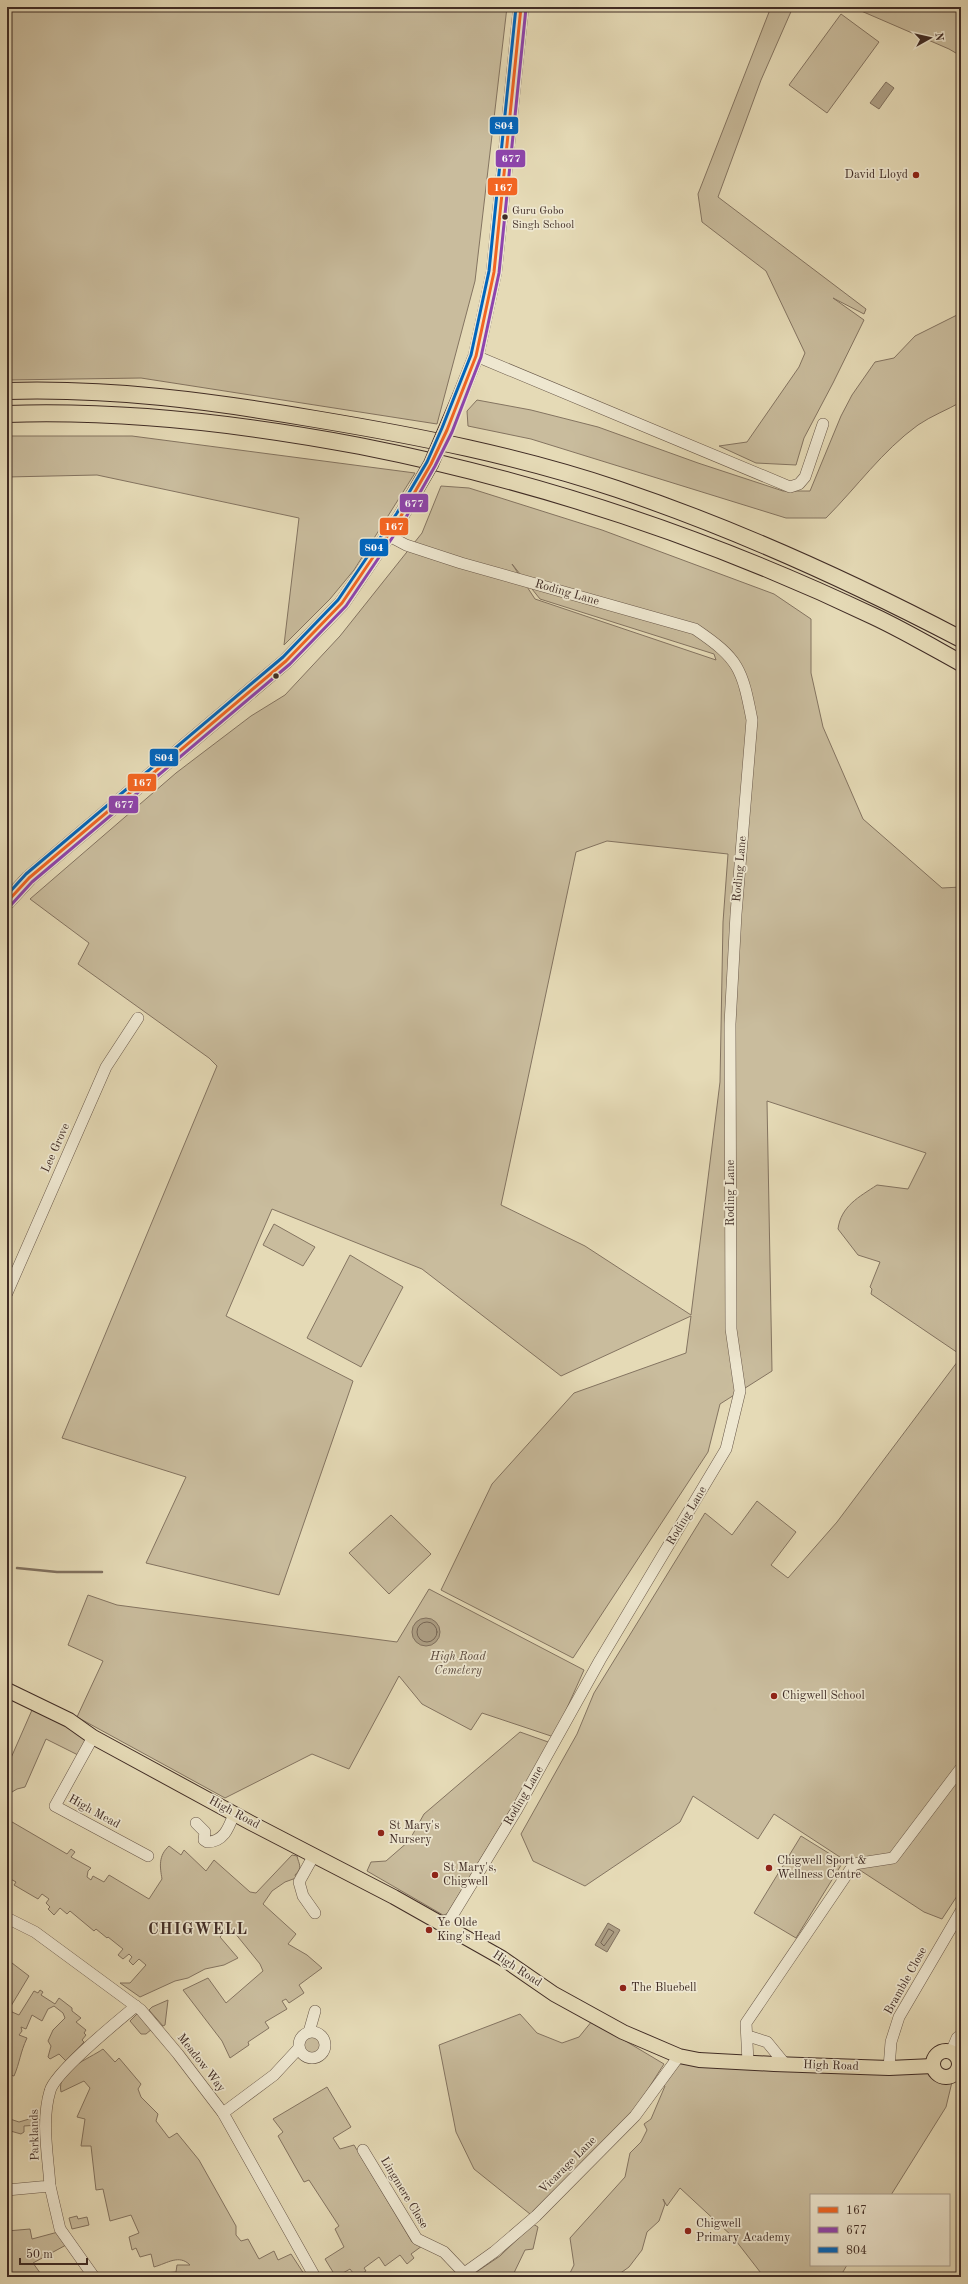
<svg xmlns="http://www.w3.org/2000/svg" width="968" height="2284" font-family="'Old Standard TT',serif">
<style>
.green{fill:#c9bc9d;stroke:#847461;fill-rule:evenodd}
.water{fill:#ad9f85;stroke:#81715f}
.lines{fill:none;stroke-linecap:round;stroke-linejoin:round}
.shore{stroke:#766655;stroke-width:1}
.stream{stroke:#81715f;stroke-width:2.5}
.minor-casing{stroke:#695849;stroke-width:12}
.major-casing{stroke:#402c25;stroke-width:16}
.highway-casing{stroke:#402c25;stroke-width:18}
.minor{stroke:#eee7d0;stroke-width:11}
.major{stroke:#e5dab6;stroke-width:14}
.highway{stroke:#e5dab6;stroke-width:16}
.major-bridge-casing{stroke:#402c25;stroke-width:16;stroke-linecap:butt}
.major-bridge{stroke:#e5dab6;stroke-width:14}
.bus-1-casing{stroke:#eee7d0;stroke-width:6}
.bus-2-casing{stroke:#eee7d0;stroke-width:6}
.bus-3-casing{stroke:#eee7d0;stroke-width:6}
.bus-1{stroke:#f26522;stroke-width:3}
.bus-2{stroke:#8e44ad;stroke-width:3}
.bus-3{stroke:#0065bd;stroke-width:3}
.poi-dot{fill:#8f2418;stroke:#eee7d0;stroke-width:1.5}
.bus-dot{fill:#402c25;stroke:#eee7d0;stroke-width:1.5}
.labels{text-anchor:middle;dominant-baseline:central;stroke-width:3.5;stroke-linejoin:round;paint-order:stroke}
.bus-label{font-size:11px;fill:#402c25;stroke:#eee7d0;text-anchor:start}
.poi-label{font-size:12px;fill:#402c25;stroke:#eee7d0;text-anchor:start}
.street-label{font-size:12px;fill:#402c25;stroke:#eee7d0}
.park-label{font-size:12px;font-style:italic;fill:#5b493d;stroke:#eee7d0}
.district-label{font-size:16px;font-weight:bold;letter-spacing:1px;fill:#402c25;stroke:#eee7d0}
.line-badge{stroke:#eee7d0;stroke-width:1.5}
.badge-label{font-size:11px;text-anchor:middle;font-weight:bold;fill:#fff}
</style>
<rect width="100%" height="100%" fill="#e5dab6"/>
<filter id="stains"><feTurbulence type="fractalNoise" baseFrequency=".005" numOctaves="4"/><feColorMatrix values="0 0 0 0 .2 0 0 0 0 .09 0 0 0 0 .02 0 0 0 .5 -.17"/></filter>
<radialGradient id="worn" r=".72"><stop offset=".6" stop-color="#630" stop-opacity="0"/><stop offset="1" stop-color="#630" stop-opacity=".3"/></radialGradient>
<!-- green -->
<g class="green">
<path d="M 7,7 L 507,7 L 475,281 L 437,424 L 141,378 L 7,380 Z"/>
<path d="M 771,7 L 793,7 L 761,80 L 718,197 L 866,309 L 864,314 L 833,298 L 864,320 L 833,383 L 804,438 L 796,465 L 756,463 L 719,446 L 747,442 L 799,367 L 805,353 L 766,271 L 702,222 L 698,194 Z"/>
<path d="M 852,7 L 961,7 L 961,56 L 949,49 Z"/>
<path d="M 841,14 L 879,42 L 827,113 L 789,85 Z"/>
<path d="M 961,313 L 961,402 C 947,410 931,416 918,425 C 882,451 857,487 826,518 L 786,518 L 531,439 L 468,426 L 467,411 L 477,400 L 531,410 L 598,427 L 698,463 L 783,491 L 810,491 L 841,416 L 852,395 L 875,362 L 894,358 L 915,336 Z"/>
<path d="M 7,436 L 132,436 L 415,473 L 354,570 L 330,599 L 284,645 L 299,518 L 97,475 L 7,477 Z"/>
<path d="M 441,486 L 469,488 L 602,530 L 774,594 L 811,619 L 811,673 L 823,727 L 863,819 L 942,888 L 961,887 L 961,1355 L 871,1294 L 872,1289 L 870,1287 L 880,1262 L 858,1255 L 838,1229 C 841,1206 859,1197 877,1185 L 908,1189 L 926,1153 L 767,1101 L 772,1371 L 720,1404 L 708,1452 L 573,1658 L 441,1590 L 492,1484 L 574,1393 L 686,1353 L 691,1316 L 561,1376 L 422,1269 L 272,1209 L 226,1316 L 353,1381 L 279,1595 L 146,1563 L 186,1477 L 62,1438 L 217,1066 L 209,1058 L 78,964 L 89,943 L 30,899 L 176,773 L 251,716 L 285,695 L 340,636 L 422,533 ZM 512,564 L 540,599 L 714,654 L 716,660 L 535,599 ZM 607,841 L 728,854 L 723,922 L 720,1082 L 691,1315 L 585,1246 L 501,1205 L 576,852 Z"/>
<path d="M 274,1224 L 315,1247 L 303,1266 L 263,1245 Z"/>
<path d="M 350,1255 L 403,1287 L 361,1367 L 307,1338 Z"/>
<path d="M 961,1357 L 961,1890 L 942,1919 L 924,1912 L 774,1814 L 758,1839 L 693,1796 L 680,1822 L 585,1886 L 533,1861 L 521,1834 L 577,1734 L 594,1693 L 705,1513 L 732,1535 L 757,1501 L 796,1532 L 771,1565 L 788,1578 L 837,1522 Z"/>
<path d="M 391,1515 L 431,1554 L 389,1594 L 349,1553 Z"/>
<path d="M 429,1589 L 584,1670 L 554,1737 L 482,1713 L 471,1730 L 422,1704 L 399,1676 L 349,1769 L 312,1754 L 225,1798 L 77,1717 L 103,1661 L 68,1645 L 88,1595 L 117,1605 L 397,1642 Z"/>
<path d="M 32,1710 L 92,1739 L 82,1757 L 46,1739 L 25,1787 L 17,1789 L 7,1795 L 7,1767 Z"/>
<path d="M 520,1732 L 551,1743 L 447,1914 L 443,1915 L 367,1871 L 371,1862 L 386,1861 L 409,1841 L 424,1814 Z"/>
<path d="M 7,1819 L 67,1854 L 71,1849 L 75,1852 L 71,1857 L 91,1868 L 88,1871 L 87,1877 L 91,1880 L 93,1876 L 104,1882 L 109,1875 L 149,1899 L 162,1879 C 160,1867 158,1856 169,1846 L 181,1855 L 184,1850 L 206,1871 L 214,1860 L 250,1892 L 256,1893 L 292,1855 L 297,1856 C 299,1865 303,1867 295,1875 L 296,1878 L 285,1882 L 272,1891 L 263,1904 L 296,1934 L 288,1944 L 307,1955 L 322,1968 L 299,1985 L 304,1993 L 289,2003 L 286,1999 L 282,2001 L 287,2009 L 265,2022 L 269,2028 L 248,2042 L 249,2045 L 230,2058 L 222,2041 L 183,1990 L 208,1978 L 226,2003 L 263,1971 L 260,1964 L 230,1927 L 220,1937 L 238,1958 L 224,1965 L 205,1969 L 188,1978 L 175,1981 L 140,1997 L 120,1983 L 130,1983 L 146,1965 L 139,1959 L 133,1965 L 129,1961 L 132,1957 L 129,1954 L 123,1959 L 118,1955 L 123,1949 L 108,1937 L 107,1938 L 96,1929 L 94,1931 L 70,1911 L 67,1914 L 60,1908 L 54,1915 L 48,1909 L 50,1907 L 46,1903 L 49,1899 L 42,1894 L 38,1899 L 14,1885 L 16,1882 L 7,1877 L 9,1872 L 7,1871 Z"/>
<path d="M 801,1836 L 843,1862 L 796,1938 L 754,1913 Z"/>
<path d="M 12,1963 L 29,1976 L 11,2006 L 12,2012 L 19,2015 L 34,1991 L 38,1993 L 40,1990 L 43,1992 L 41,1995 L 55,2004 L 59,1998 L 72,2008 L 72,2011 L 81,2018 L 76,2022 L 86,2030 L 84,2033 L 86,2035 L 82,2040 L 84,2042 L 66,2061 L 59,2054 L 50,2059 L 48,2057 L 51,2046 L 48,2041 L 53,2030 L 65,2018 L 63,2013 L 54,2006 L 48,2009 L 42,2021 L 32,2015 L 26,2029 L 21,2027 L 22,2031 L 19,2035 L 27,2038 C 20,2053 20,2062 14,2076 L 7,2074 L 7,1970 Z"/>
<path d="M 168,2000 L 165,2025 L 163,2026 L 149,2010 L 152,2007 Z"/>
<path d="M 137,2014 L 141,2014 L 152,2029 L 146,2034 L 141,2034 L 130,2021 Z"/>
<path d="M 520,2014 L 537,2033 L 562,2043 L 579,2037 L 592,2021 L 664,2064 L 634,2111 L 530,2214 L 474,2169 L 456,2132 L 439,2045 Z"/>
<circle cx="312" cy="2045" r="9"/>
<path d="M 103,2049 L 115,2062 L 119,2058 L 141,2084 L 138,2089 L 141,2097 L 158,2114 L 156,2121 L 169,2138 L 177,2133 L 199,2160 L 236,2226 L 236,2235 L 241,2241 L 248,2239 L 259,2259 L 274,2251 L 278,2260 L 291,2254 L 306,2277 L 164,2277 L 165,2273 L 176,2272 L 177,2265 L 190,2265 C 179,2254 168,2263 154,2267 L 151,2254 L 140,2257 L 136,2248 L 132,2250 L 129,2237 L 139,2233 L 131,2215 L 110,2221 L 103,2189 L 96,2190 L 91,2146 L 81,2146 L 85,2119 L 77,2117 L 90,2088 L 84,2081 L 61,2092 C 56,2070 89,2059 103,2049 Z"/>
<path d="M 679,2056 L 933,2066 L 943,2077 L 943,2082 L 952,2082 L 946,2107 L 891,2195 L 811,2195 L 811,2265 L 847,2265 L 840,2277 L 764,2277 L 733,2237 L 680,2188 L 667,2206 L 663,2199 L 665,2204 L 659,2221 L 647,2232 L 642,2250 L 629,2267 L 615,2277 L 568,2277 L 574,2265 L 570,2238 L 625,2177 L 630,2153 L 641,2142 L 647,2130 L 644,2124 L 651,2119 L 665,2086 L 660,2083 Z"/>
<path d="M 327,2087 L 351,2127 L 333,2138 L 340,2149 L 354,2145 L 412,2242 L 422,2246 L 411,2254 L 414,2258 L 407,2264 L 400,2255 L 385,2266 L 379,2257 L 364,2268 L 366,2271 L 356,2277 L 350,2269 L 336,2277 L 325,2259 L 344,2247 L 335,2229 L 339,2226 L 309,2180 L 304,2182 L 278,2136 L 283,2132 L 273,2119 Z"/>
<path d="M 7,2098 L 10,2098 L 10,2109 L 8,2110 L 10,2119 L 19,2122 L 36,2117 L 39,2119 L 38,2125 L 24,2126 L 24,2132 L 21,2134 L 7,2130 Z"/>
<path d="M 77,2216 L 78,2219 L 87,2217 L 89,2225 L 72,2229 L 69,2218 Z"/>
<path d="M 533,2224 L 538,2227 L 533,2249 L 525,2250 L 512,2277 L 469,2277 L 500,2256 Z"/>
<path d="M 30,2229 L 32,2239 L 58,2232 L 66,2245 L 33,2263 L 43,2277 L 7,2277 L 7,2231 Z"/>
</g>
<!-- water -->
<g class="water">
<path d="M 886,82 L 894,88 L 879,109 L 870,103 Z"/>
<circle cx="426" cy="1632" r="14"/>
<path d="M 608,1923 L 620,1930 L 607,1952 L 595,1945 Z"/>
</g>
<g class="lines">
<!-- shore -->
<g class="shore">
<circle cx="427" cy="1632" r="10"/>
<path d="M 609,1929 L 614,1932 L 604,1946 L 601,1943 Z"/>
</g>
<!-- stream -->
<path class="stream" d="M 17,1568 L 57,1572 L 102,1572"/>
<defs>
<g id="minor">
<path d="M 476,356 L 790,487 L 799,484 L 805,477 L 823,424"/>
<path d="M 389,536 L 406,545 L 461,563 L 695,629 C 739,659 742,668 752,720 L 736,914 L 730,1024 L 731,1329 L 740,1391 L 726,1449 L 600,1660 L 516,1811 L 446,1926"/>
<path d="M 7,1293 L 106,1067 L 138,1018"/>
<path d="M 93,1737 L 55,1806 L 148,1856"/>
<path d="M 196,1823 L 205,1832 L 204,1840 L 207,1842 C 224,1842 229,1827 234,1814"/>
<path d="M 314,1855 L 299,1882 L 303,1896 L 315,1913"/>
<path d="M 7,1918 L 35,1932 L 141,2010 L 178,2054 L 223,2113 L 315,2277"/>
<circle cx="312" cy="2045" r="13"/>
<path d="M 309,2032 L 315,2011"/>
<path d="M 748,2036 L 767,2042 L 785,2064"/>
<path d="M 951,2052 L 957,2038 L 961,2035"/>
<path d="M 748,2062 L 746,2023 L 854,1864 L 893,1858 L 961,1768"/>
<path d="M 889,2068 L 891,2042 L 899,2017 L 961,1911"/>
<path d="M 223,2113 L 274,2075 L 299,2048"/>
<path d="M 363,2150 L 417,2239 L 444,2252 L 464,2273"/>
<path d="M 50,2186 L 60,2229 L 94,2277"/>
<path d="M 7,2190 L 50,2186 C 48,2155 41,2121 50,2091 C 55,2072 118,2021 136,2006"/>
<path d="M 459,2277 L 494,2252 L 536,2216 L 635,2116 L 679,2056"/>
</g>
<g id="major">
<path d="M 460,396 L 476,356 L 494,272 L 521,7"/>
<path d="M 7,902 L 29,878 L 286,661 L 342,603 L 401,516"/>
<path d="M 7,1690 L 69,1720 L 93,1737 L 251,1823 L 394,1897 L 502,1958 L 554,1994 L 623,2032 L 679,2056 L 699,2060 L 774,2064 L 889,2068 L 933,2066"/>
<circle cx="946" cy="2064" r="13"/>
</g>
<g id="highway">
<path d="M 7,391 C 113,388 211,401 315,419 C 417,436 519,456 617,489 C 736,529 850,581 961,639"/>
<path d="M 7,414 C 126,410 244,424 360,446 C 538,481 709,538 873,616 C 903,630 932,647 961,663"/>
</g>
</defs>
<!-- minor casing -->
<use href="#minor" class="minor-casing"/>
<!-- major casing -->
<use href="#major" class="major-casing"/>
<!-- highway casing -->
<use href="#highway" class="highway-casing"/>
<!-- minor -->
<use href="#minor" class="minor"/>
<!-- major -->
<use href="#major" class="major"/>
<!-- highway -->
<use href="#highway" class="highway"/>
<defs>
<path id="major-bridge" d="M 401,516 L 431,464 L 460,396"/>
</defs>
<!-- major-bridge casing -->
<use href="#major-bridge" class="major-bridge-casing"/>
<!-- major-bridge -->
<use href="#major-bridge" class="major-bridge"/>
<defs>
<path id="bus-1" d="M 7,902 L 29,878 L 286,661 L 342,603 L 401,516 L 431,464 L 447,430 L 476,356 L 494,272 L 521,7"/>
<path id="bus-2" d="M 11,905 L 32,882 L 290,664 L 346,606 L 405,519 L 435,466 L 452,432 L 481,357 L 499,273 L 526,8"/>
<path id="bus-3" d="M 7,895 L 26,874 L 283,657 L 338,600 L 397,513 L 427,462 L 442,428 L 471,355 L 489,271 L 516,7"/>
</defs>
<!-- bus-1 casing -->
<use href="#bus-1" class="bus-1-casing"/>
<!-- bus-2 casing -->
<use href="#bus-2" class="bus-2-casing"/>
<!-- bus-3 casing -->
<use href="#bus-3" class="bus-3-casing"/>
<!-- bus-1 -->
<use href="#bus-1" class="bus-1"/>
<!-- bus-2 -->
<use href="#bus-2" class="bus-2"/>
<!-- bus-3 -->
<use href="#bus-3" class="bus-3"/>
</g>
<!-- markers -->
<g class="poi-dot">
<circle cx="916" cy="175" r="4"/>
<circle cx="774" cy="1696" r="4"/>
<circle cx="381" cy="1833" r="4"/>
<circle cx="769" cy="1868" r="4"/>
<circle cx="435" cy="1875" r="4"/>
<circle cx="429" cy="1930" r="4"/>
<circle cx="623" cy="1988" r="4"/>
<circle cx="688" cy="2231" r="4"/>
</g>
<g class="bus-dot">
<circle cx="505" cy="217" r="3.5"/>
<circle cx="276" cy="676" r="3.5"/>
</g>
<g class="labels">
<!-- bus labels -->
<g class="bus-label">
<text x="512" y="211">Guru Gobo<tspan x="512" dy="14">Singh School</tspan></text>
</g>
<!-- poi labels -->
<g class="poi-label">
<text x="908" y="175" text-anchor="end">David Lloyd</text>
<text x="782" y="1696">Chigwell School</text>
<text x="389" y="1826">St Mary's<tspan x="389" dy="14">Nursery</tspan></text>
<text x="777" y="1861">Chigwell Sport &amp;<tspan x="777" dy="14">Wellness Centre</tspan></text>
<text x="443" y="1868">St Mary's,<tspan x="443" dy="14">Chigwell</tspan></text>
<text x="437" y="1923">Ye Olde<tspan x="437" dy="14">King's Head</tspan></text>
<text x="631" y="1988">The Bluebell</text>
<text x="696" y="2224">Chigwell<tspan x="696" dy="14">Primary Academy</tspan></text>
</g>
<!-- street labels -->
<g class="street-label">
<text transform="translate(567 593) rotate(16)">Roding Lane</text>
<text transform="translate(740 869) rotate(-85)">Roding Lane</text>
<text transform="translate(56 1148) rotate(-66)">Lee Grove</text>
<text transform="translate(731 1193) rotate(-90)">Roding Lane</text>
<text transform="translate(687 1516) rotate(-59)">Roding Lane</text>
<text transform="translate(524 1796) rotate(-60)">Roding Lane</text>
<text transform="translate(94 1812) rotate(29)">High Mead</text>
<text transform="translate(234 1813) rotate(28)">High Road</text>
<text transform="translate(517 1969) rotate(33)">High Road</text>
<text transform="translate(906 1981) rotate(-61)">Bramble Close</text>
<text transform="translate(201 2063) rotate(52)">Meadow Way</text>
<text transform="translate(831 2066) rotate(2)">High Road</text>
<text transform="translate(35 2135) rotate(-91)">Parklands</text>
<text transform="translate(568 2165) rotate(-45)">Vicarage Lane</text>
<text transform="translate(404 2193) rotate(59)">Lingmere Close</text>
</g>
<!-- park labels -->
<g class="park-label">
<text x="458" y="1657">High Road<tspan x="458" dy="14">Cemetery</tspan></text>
</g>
<!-- district labels -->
<g class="district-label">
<text x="198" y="1930">CHIGWELL</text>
</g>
</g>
<g class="line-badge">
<rect x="489" y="116" width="30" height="19" rx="4" fill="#0065bd"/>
<rect x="495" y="149" width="31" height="19" rx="4" fill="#8e44ad"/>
<rect x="487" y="177" width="31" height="19" rx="4" fill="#f26522"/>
<rect x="399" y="493" width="30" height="20" rx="4" fill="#8e44ad"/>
<rect x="379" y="517" width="30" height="19" rx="4" fill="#f26522"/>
<rect x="359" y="538" width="30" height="19" rx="4" fill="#0065bd"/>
<rect x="149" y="748" width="30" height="19" rx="4" fill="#0065bd"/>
<rect x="127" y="773" width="30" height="19" rx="4" fill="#f26522"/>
<rect x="108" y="795" width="31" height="19" rx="4" fill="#8e44ad"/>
</g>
<g class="badge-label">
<text x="504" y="129">804</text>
<text x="511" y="162">677</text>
<text x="503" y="191">167</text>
<text x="414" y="507">677</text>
<text x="394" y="530">167</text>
<text x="374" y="551">804</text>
<text x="164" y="761">804</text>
<text x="142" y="786">167</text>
<text x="124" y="808">677</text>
</g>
<!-- margin -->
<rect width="968" height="2284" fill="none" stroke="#e5dab6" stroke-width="24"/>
<rect x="8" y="8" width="952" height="2268" fill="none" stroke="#402c25" stroke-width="2"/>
<rect x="12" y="12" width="944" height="2260" fill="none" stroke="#402c25"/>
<!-- legend -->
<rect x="810" y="2194" width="140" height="72" fill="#eee7d0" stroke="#a89c8c"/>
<rect x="818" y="2207" width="20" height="6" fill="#f26522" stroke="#a89c8c"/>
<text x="846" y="2214" font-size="12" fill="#402c25">167</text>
<rect x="818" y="2227" width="20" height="6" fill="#8e44ad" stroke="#a89c8c"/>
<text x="846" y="2234" font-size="12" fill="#402c25">677</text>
<rect x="818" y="2247" width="20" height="6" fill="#0065bd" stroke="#a89c8c"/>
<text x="846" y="2254" font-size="12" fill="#402c25">804</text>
<!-- north arrow -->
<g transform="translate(930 38) rotate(82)" stroke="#eee7d0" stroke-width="3" paint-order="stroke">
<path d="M0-3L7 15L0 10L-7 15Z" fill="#402c25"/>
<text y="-6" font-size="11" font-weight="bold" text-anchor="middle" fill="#402c25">N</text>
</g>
<!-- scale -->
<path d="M20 2258v6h67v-6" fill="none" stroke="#402c25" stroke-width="2"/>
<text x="26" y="2258" font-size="12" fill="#402c25" stroke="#eee7d0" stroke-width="3" paint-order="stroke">50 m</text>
<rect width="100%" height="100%" filter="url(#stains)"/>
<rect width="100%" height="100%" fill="url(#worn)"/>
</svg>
